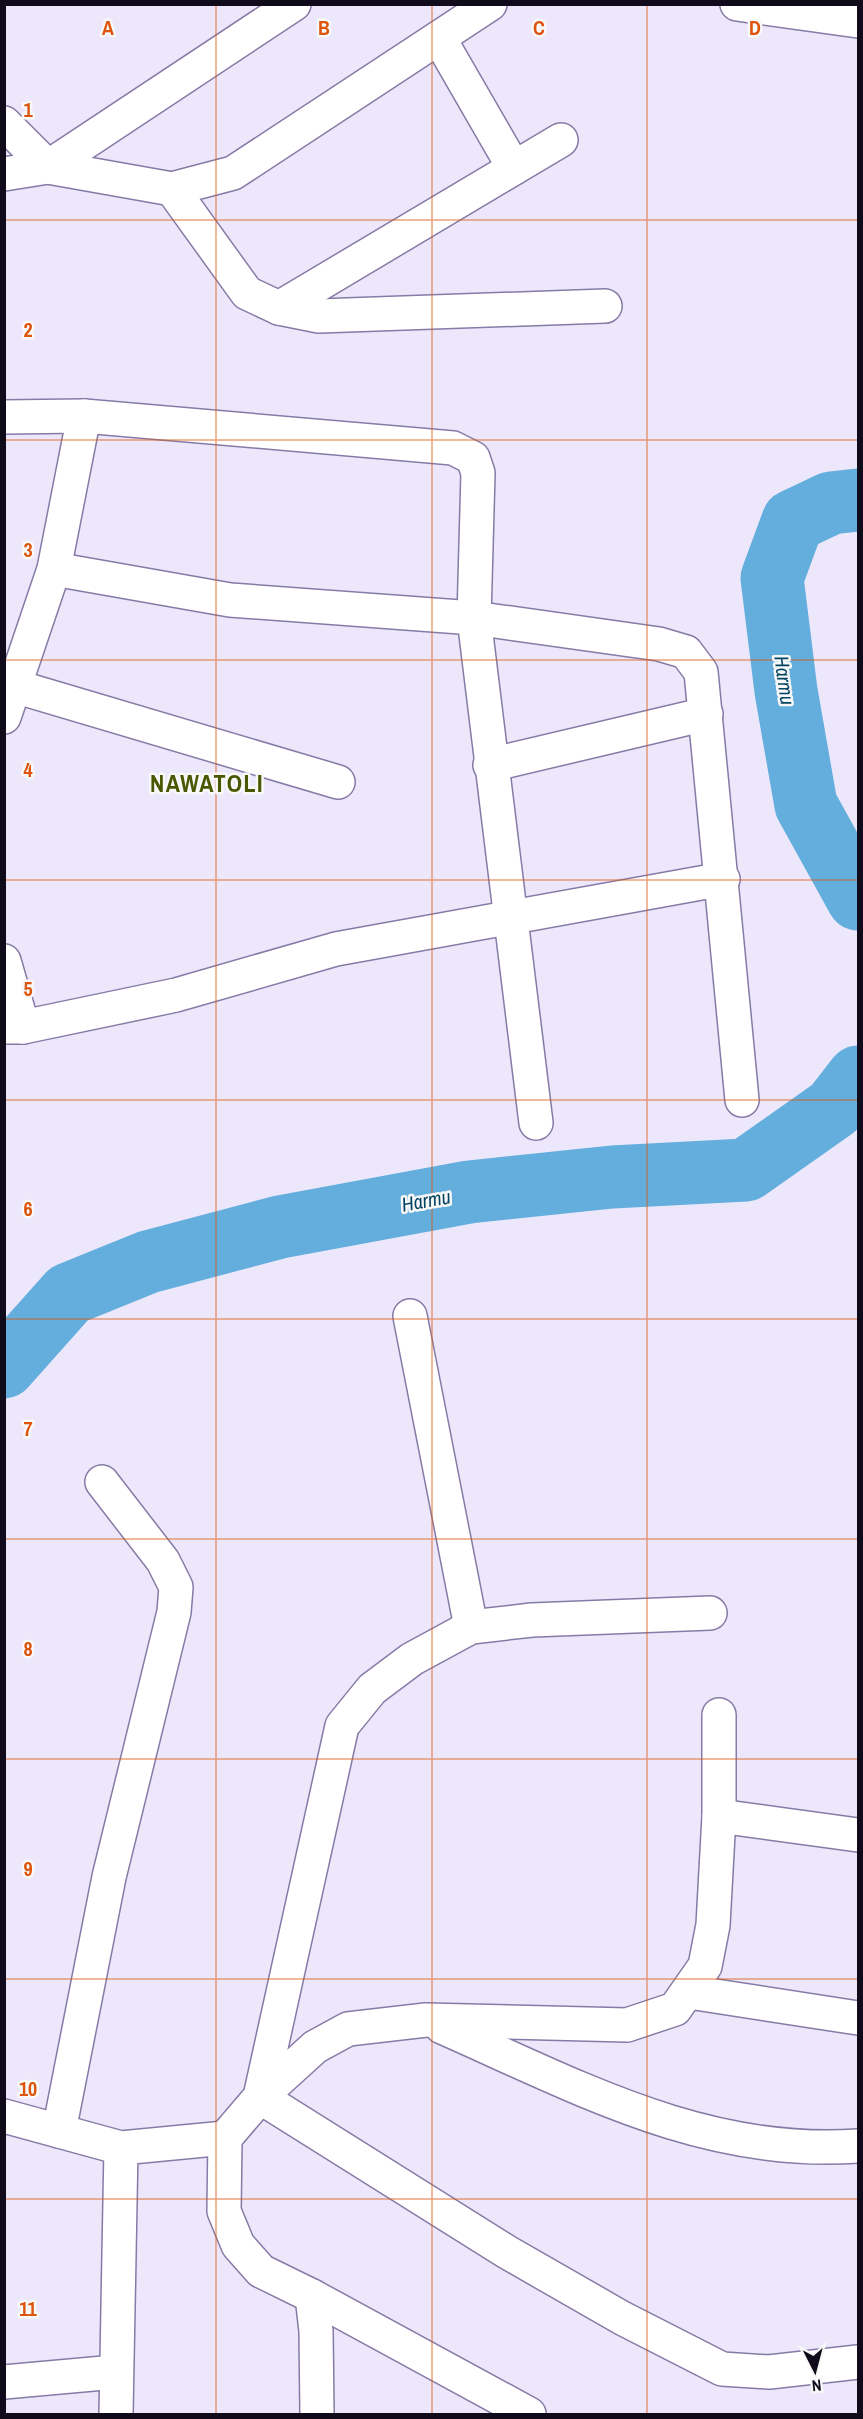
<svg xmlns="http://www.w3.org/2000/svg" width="863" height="2419" font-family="'Archivo Narrow',sans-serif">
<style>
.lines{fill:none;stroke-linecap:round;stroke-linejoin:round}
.river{stroke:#63aedd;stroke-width:63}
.minor-casing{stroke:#877aa6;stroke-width:36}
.minor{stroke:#fff;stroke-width:33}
.grid{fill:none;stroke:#dd550d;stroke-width:1.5;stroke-opacity:0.55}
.labels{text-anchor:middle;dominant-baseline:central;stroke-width:5;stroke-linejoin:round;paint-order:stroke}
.water-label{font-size:20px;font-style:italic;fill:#034362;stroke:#f8f8f8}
.district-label{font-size:24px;font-weight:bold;letter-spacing:1.5px;fill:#4b5600;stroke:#f8f8f8}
.grid-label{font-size:20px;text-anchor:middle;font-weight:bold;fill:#dd550d;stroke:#f8f8f8;stroke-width:5;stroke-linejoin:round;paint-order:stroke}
</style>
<rect width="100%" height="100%" fill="#ece7fb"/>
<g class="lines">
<!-- river -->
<g class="river">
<path d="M 858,500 L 831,503 L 793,521 L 772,578 L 786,691 L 806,805 L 858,899"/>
<path d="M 4,1367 L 69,1294 L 148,1262 L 280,1227 L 469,1192 L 612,1177 L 746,1170 L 834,1108 L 858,1077"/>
</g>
<defs>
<g id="minor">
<path d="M 737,4 L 858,21"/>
<path d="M 439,38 L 514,168"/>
<path d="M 4,123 L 48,167 L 172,189 L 233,173 L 490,4"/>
<path d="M 4,174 L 48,167 L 294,4"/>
<path d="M 172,189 L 247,293 L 279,308 L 319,316 L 605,306"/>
<path d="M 279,308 L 561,140"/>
<path d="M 4,417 L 84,416 L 453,448 L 473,458 L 478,473 L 474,618 L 536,1123"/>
<path d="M 54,569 L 230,600 L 474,618 L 659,644 L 686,652 L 701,672 L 742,1100"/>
<path d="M 4,683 L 338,782"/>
<path d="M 4,717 L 54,569 L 84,416"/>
<path d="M 490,765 L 706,714"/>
<path d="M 4,961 L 23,1027"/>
<path d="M 4,1027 L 23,1027 L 176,995 L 336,949 L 723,879"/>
<path d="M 410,1316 L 471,1627"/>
<path d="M 719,1715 L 719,1816"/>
<path d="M 858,1835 L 719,1816 L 713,1925 L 705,1966 L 675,2009 L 627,2025 L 426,2020 L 348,2029 L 315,2047 L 260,2097 L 507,2252 L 622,2318 L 722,2369 L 769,2372 L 858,2362"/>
<path d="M 689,1992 L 858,2018"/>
<path d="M 442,2027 C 578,2087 705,2157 858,2146"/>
<path d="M 4,2116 L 121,2148 L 225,2138"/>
<path d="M 59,2131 L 109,1877 L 174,1612 L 176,1587 L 163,1561 L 102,1482"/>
<path d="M 312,2296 L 529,2414"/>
<path d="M 4,2382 L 115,2372"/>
<path d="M 116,2414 L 121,2148"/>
<path d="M 317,2414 L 316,2331 L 312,2296 L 261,2271 L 238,2245 L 224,2211 L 225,2138 L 260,2097 L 342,1726 L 372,1689 L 412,1659 L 471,1627 L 532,1620 L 710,1613"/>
</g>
</defs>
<!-- minor casing -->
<use href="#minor" class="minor-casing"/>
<!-- minor -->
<use href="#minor" class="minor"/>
</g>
<!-- grid -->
<path class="grid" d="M 216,4 L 216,2414M 432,4 L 432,2414M 647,4 L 647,2414M 4,220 L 858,220M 4,440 L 858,440M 4,660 L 858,660M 4,880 L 858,880M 4,1100 L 858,1100M 4,1319 L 858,1319M 4,1539 L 858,1539M 4,1759 L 858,1759M 4,1979 L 858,1979M 4,2199 L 858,2199"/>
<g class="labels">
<!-- water labels -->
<g class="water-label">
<text transform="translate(785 680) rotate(82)">Harmu</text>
<text transform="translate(426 1200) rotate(-10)">Harmu</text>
</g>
<!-- district labels -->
<g class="district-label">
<text x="207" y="783">NAWATOLI</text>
</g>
</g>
<g class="grid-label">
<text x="108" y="35">A</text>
<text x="324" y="35">B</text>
<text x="539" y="35">C</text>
<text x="755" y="35">D</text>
<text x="28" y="117">1</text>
<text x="28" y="337">2</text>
<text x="28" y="557">3</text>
<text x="28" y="777">4</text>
<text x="28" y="996">5</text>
<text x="28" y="1216">6</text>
<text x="28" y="1436">7</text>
<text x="28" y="1656">8</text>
<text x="28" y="1876">9</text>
<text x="28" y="2096">10</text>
<text x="28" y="2316">11</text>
</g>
<!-- border -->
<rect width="863" height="2419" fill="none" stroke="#100b1a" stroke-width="12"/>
<!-- north arrow -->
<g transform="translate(815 2371) rotate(174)" stroke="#f8f8f8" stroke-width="4.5" paint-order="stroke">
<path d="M0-4.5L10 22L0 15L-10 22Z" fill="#100b1a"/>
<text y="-9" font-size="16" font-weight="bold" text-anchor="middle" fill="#100b1a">N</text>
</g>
</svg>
